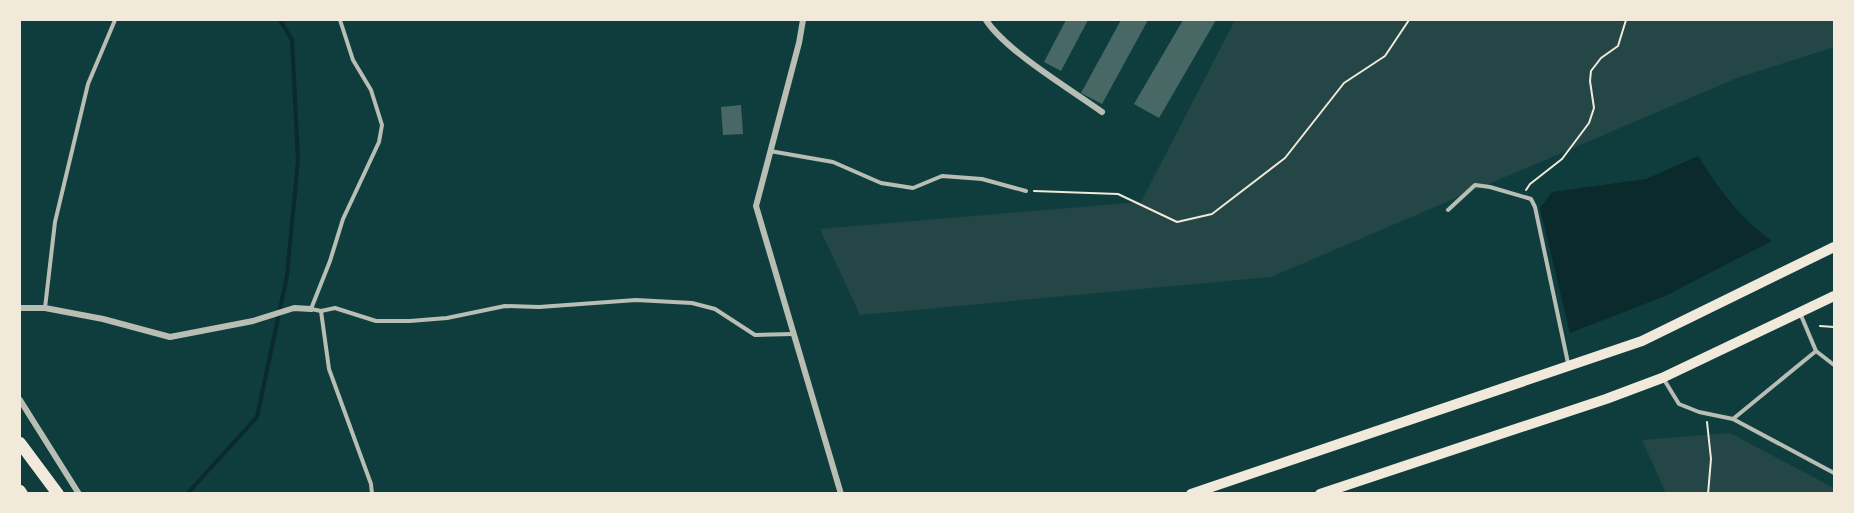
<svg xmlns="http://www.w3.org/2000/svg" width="1854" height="513" font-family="Overpass,sans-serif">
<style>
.green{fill:#244646}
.water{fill:#0a2a2b}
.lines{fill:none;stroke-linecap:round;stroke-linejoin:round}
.stream{stroke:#0a2a2b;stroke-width:4}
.building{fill:#486865}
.path{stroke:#f1e9da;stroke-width:2}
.service{stroke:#b8beb3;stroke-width:4}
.minor{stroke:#b8beb3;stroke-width:6}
.primary{stroke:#f1e9da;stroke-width:10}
.trunk{stroke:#f1e9da;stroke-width:12}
</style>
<rect width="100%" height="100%" fill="#0f3d3e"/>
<!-- green -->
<g class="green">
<path d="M 1235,20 L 1834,20 L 1834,47 L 1737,78 L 1271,277 L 860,315 L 820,229 L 1141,202 Z"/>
<path d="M 1730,433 L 1834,488 L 1834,493 L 1666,493 L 1642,440 Z"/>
</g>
<!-- water -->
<path class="water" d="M 1698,156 C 1720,190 1739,217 1772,241 L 1665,296 L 1570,333 L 1540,208 L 1552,192 L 1646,179 Z"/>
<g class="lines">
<!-- stream -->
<path class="stream" d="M 187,494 L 257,417 L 287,276 L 298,160 L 292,40 L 280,20"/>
</g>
<!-- building -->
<g class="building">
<path d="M 1066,20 L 1088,20 L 1061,71 L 1044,62 Z"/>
<path d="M 1121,20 L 1148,20 L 1102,104 L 1081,93 Z"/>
<path d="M 1183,20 L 1216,20 L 1159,118 L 1134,104 Z"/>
<path d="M 741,105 L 743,134 L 723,135 L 721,107 Z"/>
</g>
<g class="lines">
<!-- path -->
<g class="path">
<path d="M 1526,190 L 1530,184 L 1562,159 L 1589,123 L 1594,108 L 1590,81 L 1591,71 L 1601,58 L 1618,46 L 1626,20"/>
<path d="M 1034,191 L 1118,194 L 1177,222 L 1212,214 L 1285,158 L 1344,83 L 1385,56 L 1409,20"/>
<path d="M 1820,326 L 1834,327"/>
<path d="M 1707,422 L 1711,459 L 1708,494"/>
</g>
<!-- service -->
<g class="service">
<path d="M 340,20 L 353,60 L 371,90 L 382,125 L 379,142 L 343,219 L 330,261 L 311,309 L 321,311 L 329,369 L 371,484 L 372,494"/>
<path d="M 770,151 L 833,162 L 881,183 L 913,188 L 942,176 L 982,179 L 1026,191"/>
<path d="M 1448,210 L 1475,185 L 1490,187 L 1531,199 L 1535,207 L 1568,363"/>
<path d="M 45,308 L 55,222 L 88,84 L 115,20"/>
<path d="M 321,311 L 335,308 L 376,321 L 410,321 L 447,318 L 505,306 L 539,307 L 636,300 L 692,303 L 715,309 L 755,335 L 793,334"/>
<path d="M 1800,313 L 1816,351 L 1834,365"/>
<path d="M 1663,378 L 1679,404 L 1699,412 L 1733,419 L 1834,473"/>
<path d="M 1733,419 L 1816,351"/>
</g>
<!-- minor -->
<g class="minor">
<path d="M 803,20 L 799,43 L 756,206 L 841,494"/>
<path d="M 986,20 C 1006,51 1070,89 1102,112"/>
<path d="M 20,308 L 45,308 L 103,319 L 170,337 L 253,321 L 294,308 L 311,309"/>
<path d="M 20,400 L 79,494"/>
</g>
<!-- primary -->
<g class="primary">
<path d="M 1191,494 L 1642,341 L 1834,247"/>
<path d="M 1320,494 L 1606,399 L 1662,378 L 1834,296"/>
</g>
<!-- trunk -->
<g class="trunk">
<path d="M 20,443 L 58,494"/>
<path d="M 20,491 L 22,494"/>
</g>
</g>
<!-- border -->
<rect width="1854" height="513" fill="none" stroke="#f1e9da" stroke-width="42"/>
</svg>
